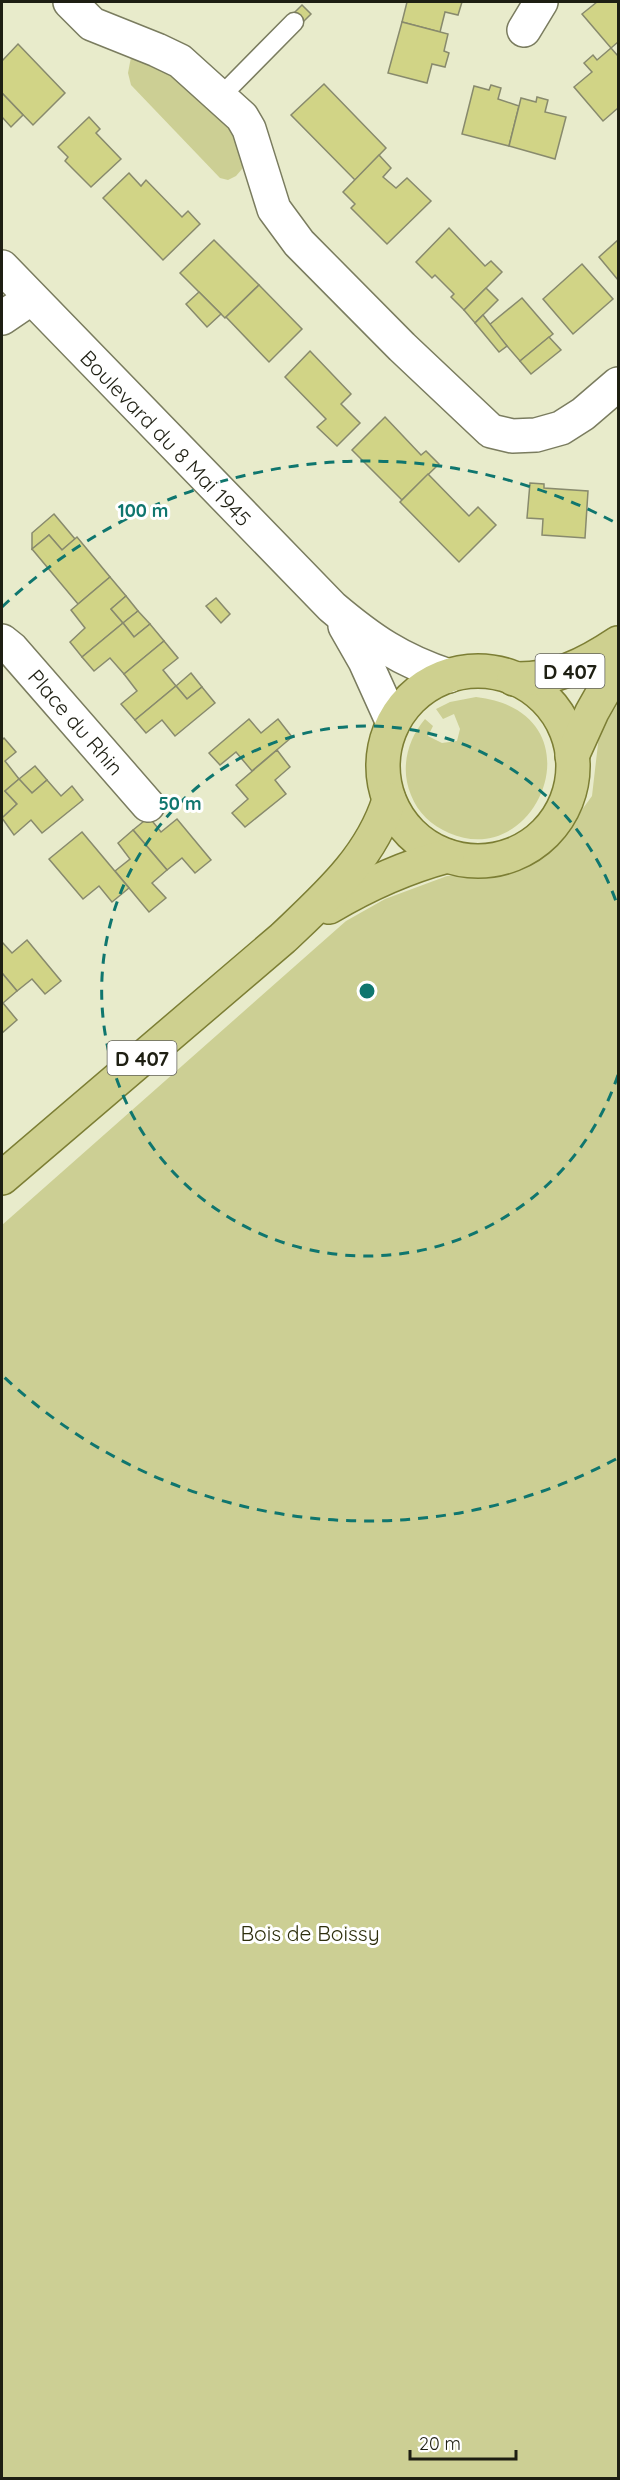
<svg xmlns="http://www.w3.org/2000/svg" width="620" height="2480" font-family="Quicksand,sans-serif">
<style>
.green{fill:#cccf94}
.building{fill:#d1d486;stroke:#888a6d;stroke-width:1.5}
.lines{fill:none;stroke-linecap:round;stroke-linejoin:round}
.service-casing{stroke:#7a7c5f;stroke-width:21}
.minor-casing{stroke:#7a7c5f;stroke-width:36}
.tertiary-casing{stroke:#7a7c5f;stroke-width:36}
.primary-casing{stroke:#7c7e34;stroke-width:36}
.service{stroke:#fff;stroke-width:18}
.minor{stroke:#fff;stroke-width:33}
.tertiary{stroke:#fff;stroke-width:33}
.primary{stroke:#ced08f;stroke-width:33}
.ring{fill:none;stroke:#0f766e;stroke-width:3;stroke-dasharray:10 8}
.labels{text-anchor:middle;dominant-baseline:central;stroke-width:6;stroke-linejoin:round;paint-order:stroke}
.shield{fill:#fff;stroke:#62625a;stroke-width:1.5}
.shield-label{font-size:20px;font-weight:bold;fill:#1e1f13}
.street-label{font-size:21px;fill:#1e1f13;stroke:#fff}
.park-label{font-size:21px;fill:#2e2f0d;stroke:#fff}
.centre{fill:#0f766e;stroke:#fff;stroke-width:3}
.ring-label{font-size:18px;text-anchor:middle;font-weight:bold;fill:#0f766e;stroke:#fff;stroke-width:6;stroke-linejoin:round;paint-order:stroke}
</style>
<rect width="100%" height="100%" fill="#e8ebcb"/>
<!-- green -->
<g class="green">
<path d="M 132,52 L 164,66 L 231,128 L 242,154 L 242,169 L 236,176 L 228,180 L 220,178 L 131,85 L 128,73 Z"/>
<path d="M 476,697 C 603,712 539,873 449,833 C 431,825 418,813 411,795 C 400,769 407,740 425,719 L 433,726 L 428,736 L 442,743 L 457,741 L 460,729 L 454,714 L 443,719 L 436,709 L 450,702 Z"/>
<path d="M 618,703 L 618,2478 L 2,2478 L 2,1225 L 346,921 L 385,899 L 447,876 L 501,871 L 554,848 L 592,796 L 599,735 Z"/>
</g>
<!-- building -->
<g class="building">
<path d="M 407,2 L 462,2 L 458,15 L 445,12 L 440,32 L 402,22 Z"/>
<path d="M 597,2 L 618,2 L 618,42 L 611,48 L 582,14 Z"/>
<path d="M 302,5 L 311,14 L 303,22 L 294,13 Z"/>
<path d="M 402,22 L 448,34 L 444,51 L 449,53 L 445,67 L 432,64 L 427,83 L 388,73 Z"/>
<path d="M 18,44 L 65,93 L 33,125 L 2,93 L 2,61 Z"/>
<path d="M 611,48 L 618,56 L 618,108 L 603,121 L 574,87 L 592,72 L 584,63 L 593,55 L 597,60 Z"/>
<path d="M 324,84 L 386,148 L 355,180 L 291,115 Z"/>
<path d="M 491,85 L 501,88 L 498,99 L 519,106 L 509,146 L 462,134 L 474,86 L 489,90 Z"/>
<path d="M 2,93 L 23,115 L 11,127 L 2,117 Z"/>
<path d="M 537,97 L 548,100 L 545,112 L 566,117 L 555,159 L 509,146 L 521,98 L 536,102 Z"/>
<path d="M 89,117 L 100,129 L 96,133 L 121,159 L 91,187 L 65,161 L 68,157 L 58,147 Z"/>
<path d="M 379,155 L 391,168 L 383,177 L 396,188 L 407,178 L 431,201 L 387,244 L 351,208 L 355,204 L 343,192 Z"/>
<path d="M 129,173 L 141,186 L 146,180 L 182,217 L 188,211 L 200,224 L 163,260 L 103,198 Z"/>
<path d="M 449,228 L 485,266 L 491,261 L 502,272 L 464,310 L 451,297 L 454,294 L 435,275 L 432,278 L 416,262 Z"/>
<path d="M 214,240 L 259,285 L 225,318 L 180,273 Z"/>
<path d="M 618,240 L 618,280 L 599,257 Z"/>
<path d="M 582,264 L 613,299 L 573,334 L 543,299 Z"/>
<path d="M 259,285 L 302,329 L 269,362 L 226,317 Z"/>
<path d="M 486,288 L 498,300 L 475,323 L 464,310 Z"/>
<path d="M 199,292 L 221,314 L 207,327 L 186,304 Z"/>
<path d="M 522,298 L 553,334 L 520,361 L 489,325 Z"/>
<path d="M 483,315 L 507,346 L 499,352 L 475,323 Z"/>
<path d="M 549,337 L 561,350 L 531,374 L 520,361 Z"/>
<path d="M 310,351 L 351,394 L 341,404 L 360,423 L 337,446 L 317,427 L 326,419 L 285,377 Z"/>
<path d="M 385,417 L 421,455 L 426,451 L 439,464 L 402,500 L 352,450 Z"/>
<path d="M 428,474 L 469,516 L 478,507 L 496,525 L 459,562 L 400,502 Z"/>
<path d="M 530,483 L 544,484 L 544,488 L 588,491 L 585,538 L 542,535 L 543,519 L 527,518 Z"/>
<path d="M 54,514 L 75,539 L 62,550 L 49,535 L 32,549 L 32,533 Z"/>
<path d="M 49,535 L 62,550 L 77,537 L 110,577 L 78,604 L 32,549 Z"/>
<path d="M 110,577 L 126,596 L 111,609 L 123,623 L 82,657 L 70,642 L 85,628 L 71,610 Z"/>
<path d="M 126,596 L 138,611 L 123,623 L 111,609 Z"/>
<path d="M 216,598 L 230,614 L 221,623 L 206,606 Z"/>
<path d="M 138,611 L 150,624 L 134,637 L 123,623 Z"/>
<path d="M 123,623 L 134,637 L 150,624 L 164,641 L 124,674 L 110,658 L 94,671 L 82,657 Z"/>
<path d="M 164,641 L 178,658 L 163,670 L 176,686 L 135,720 L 121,704 L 137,691 L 124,674 Z"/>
<path d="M 191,673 L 202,687 L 187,699 L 176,686 Z"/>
<path d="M 176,686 L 187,699 L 202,687 L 215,703 L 175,736 L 162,720 L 146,733 L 135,720 Z"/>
<path d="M 249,719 L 261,733 L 278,719 L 292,737 L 252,771 L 236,752 L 220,765 L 209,753 Z"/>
<path d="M 4,738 L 16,752 L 5,761 L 19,779 L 5,791 L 17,804 L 2,818 L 2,740 Z"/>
<path d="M 277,750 L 290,767 L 275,780 L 286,794 L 245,827 L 232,813 L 248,799 L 236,785 Z"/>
<path d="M 35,766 L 47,780 L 32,793 L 19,779 Z"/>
<path d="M 19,779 L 32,793 L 47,780 L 61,796 L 72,786 L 83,800 L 42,833 L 31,820 L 14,835 L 2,818 L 17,804 L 5,791 Z"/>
<path d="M 149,817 L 161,832 L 177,819 L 211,860 L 195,873 L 182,858 L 167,870 L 133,830 Z"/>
<path d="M 133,830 L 167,870 L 152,883 L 166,898 L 149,912 L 115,871 L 130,859 L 118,843 Z"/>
<path d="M 82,832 L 129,888 L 112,902 L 99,886 L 83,899 L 49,859 Z"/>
<path d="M 27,940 L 61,981 L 45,994 L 32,979 L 17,991 L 2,973 L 2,942 L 12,953 Z"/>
<path d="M 2,973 L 17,991 L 3,1003 L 17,1020 L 2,1033 Z"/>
</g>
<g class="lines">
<defs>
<path id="service" d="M 221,96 L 294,22"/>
<g id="minor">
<path d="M 70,2 L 92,24 L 157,50 L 180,61 L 242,117 L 249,129 L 274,209 L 299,243 L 402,347 L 491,431 L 512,436 L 536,435 L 561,428 L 583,414 L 618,384"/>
<path d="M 524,30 L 541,2"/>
<path d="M 2,318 L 30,299"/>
<path d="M 2,641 L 12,649 L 148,805"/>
</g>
<g id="tertiary">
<path d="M 2,267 L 332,607 C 371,640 400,660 449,676"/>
<path d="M 345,626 L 365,661 L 393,723"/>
</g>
<g id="primary">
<circle cx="478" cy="766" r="95"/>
<path d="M 514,679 C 555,680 585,665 618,643"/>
<path d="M 572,756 L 592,712 L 618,666"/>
<path d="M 329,907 C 366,885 406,867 447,856"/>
<path d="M 2,1178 L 283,938 C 326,897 371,858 389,800"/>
</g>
</defs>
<!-- service casing -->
<use href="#service" class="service-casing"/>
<!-- minor casing -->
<use href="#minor" class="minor-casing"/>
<!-- tertiary casing -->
<use href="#tertiary" class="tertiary-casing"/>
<!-- primary casing -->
<use href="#primary" class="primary-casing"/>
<!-- service -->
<use href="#service" class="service"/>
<!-- minor -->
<use href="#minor" class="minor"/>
<!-- tertiary -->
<use href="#tertiary" class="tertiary"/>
<!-- primary -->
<use href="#primary" class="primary"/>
</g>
<!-- distance rings -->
<g class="ring">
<path d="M618 1075A265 265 0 1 1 618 907"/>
<path d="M616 1459A530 530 0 0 1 2 1375M2 607A530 530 0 0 1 616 523"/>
</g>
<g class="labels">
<!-- shield labels -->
<g class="shield">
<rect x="535.5" y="654" width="69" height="34" rx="4.5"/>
<rect x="107.5" y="1041" width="69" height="34" rx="4.5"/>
</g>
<g class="shield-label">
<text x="570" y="671">D 407</text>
<text x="142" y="1058">D 407</text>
</g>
<!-- street labels -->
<g class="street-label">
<text transform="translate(166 438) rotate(46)">Boulevard du 8 Mai 1945</text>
<text transform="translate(76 722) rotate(49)">Place du Rhin</text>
</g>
<!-- park labels -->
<g class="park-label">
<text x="310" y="1933">Bois de Boissy</text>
</g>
</g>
<circle cx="367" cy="991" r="9" class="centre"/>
<g class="ring-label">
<text x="143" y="517">100 m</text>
<text x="180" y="810">50 m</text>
</g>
<!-- border -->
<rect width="620" height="2480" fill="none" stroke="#1e1f13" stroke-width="6"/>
<!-- scale -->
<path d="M410 2450v9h106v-9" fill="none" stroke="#1e1f13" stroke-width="3"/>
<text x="419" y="2450" font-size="18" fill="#1e1f13" stroke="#ffffff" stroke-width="4.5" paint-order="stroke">20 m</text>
</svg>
